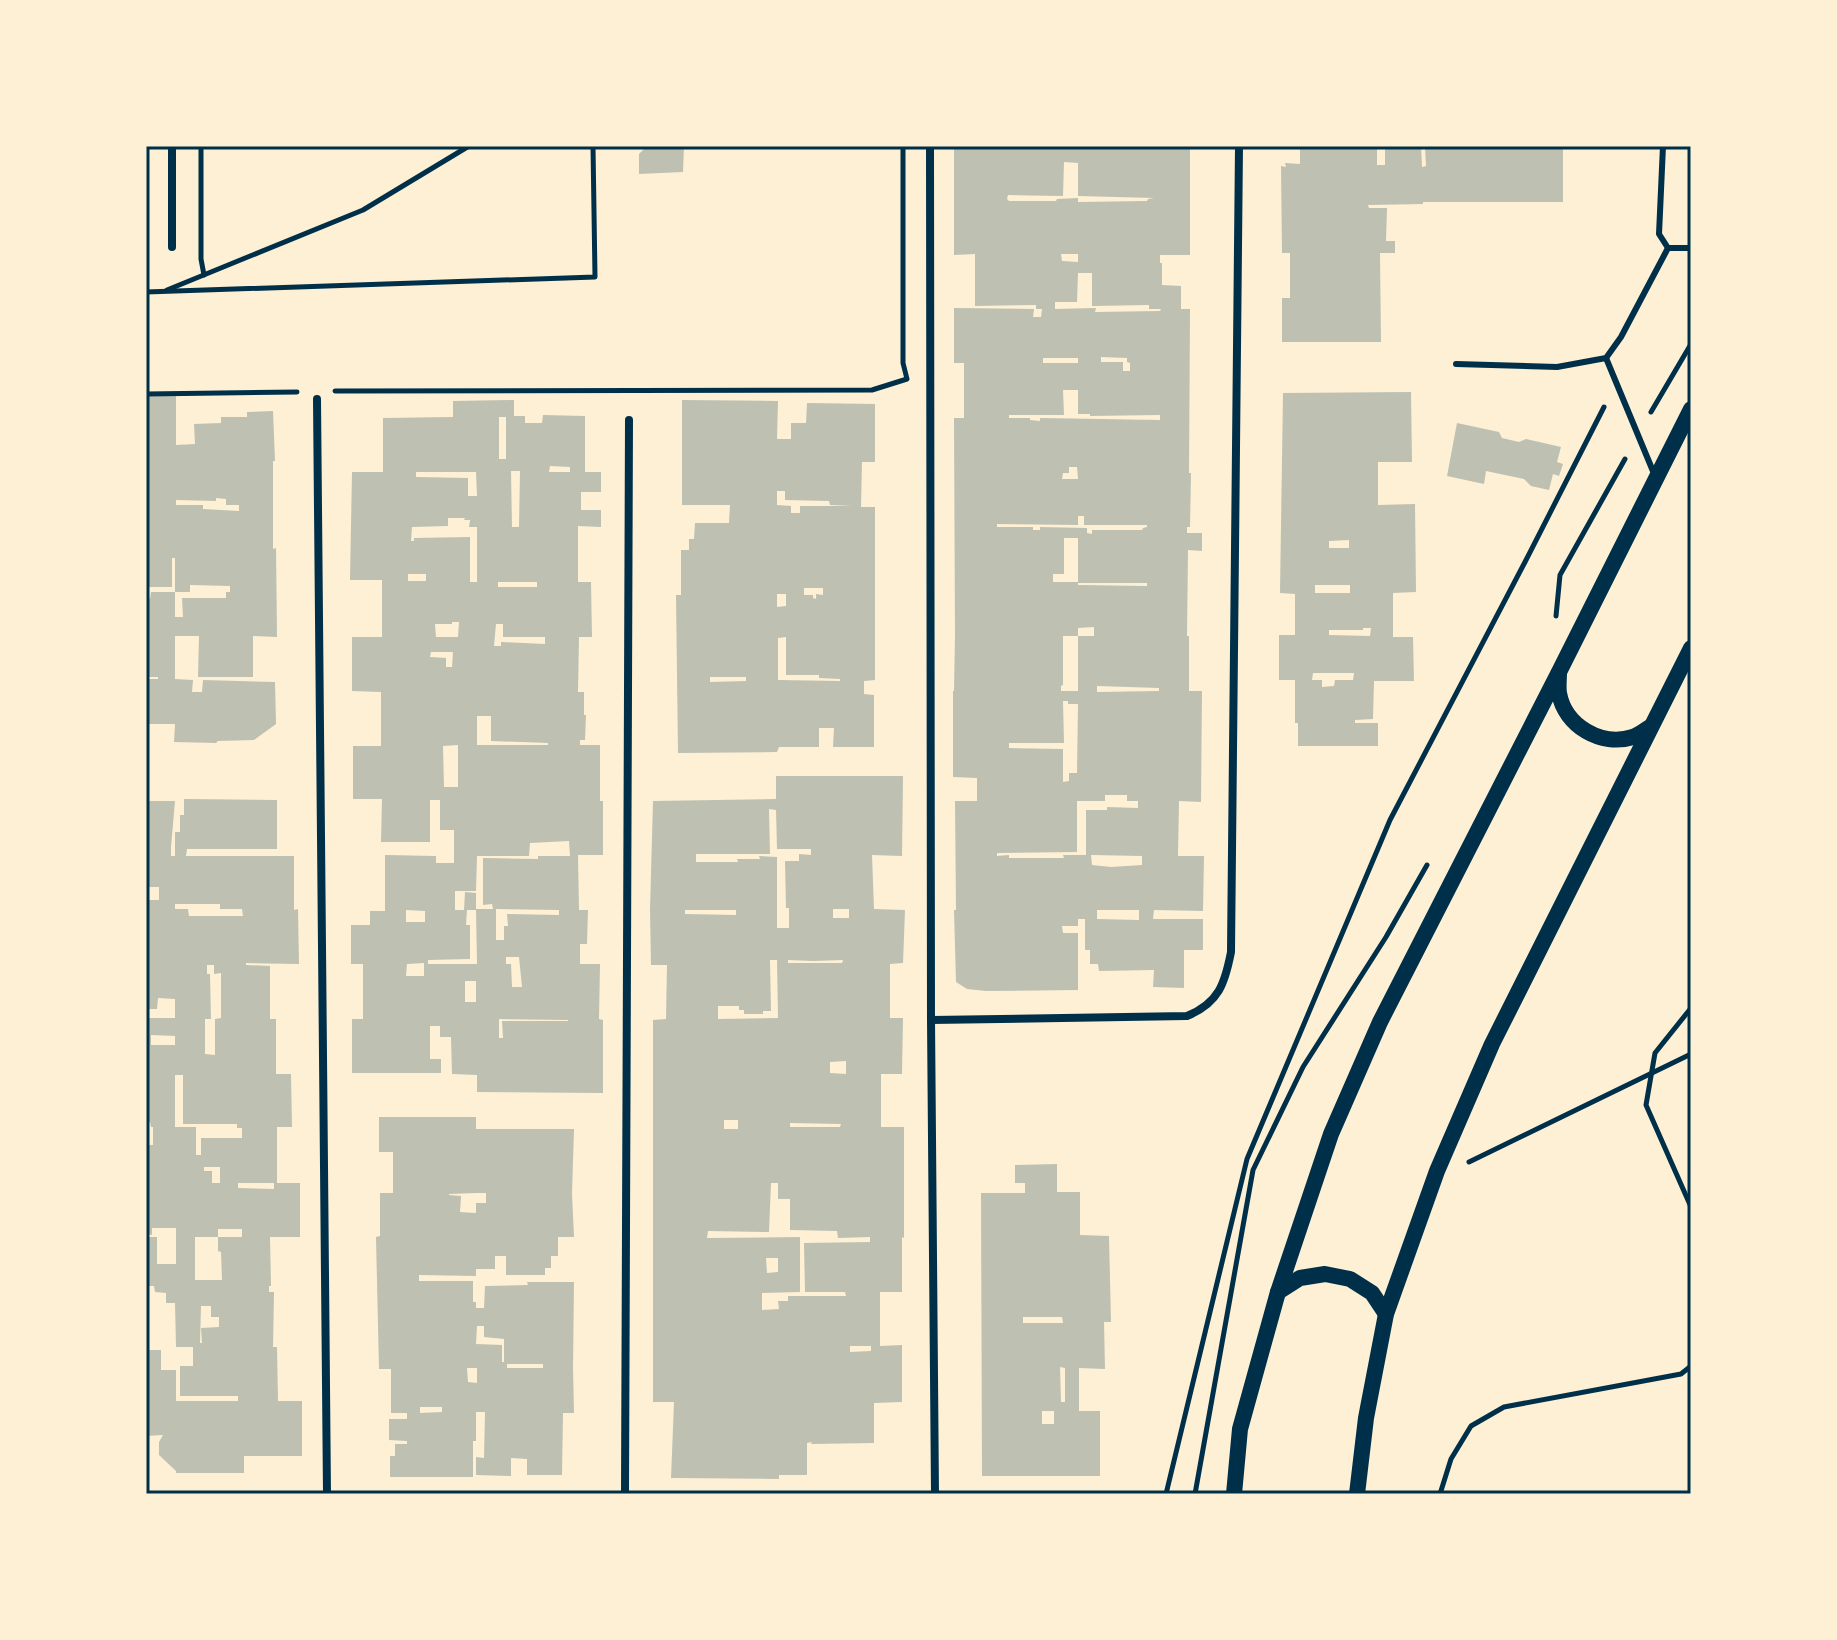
<svg xmlns="http://www.w3.org/2000/svg" width="1837" height="1640" font-family="'Source Serif 4',serif">
<style>
.building{fill:#bec0b2;fill-rule:evenodd}
.lines{fill:none;stroke-linecap:round;stroke-linejoin:round}
.path{stroke:#003049;stroke-width:5}
.service{stroke:#003049;stroke-width:6}
.minor{stroke:#003049;stroke-width:8}
.secondary{stroke:#003049;stroke-width:16}
.neatline{fill:none;stroke:#003049;stroke-width:3}
</style>
<rect width="100%" height="100%" fill="#fdf0d5"/>
<!-- building -->
<g class="building">
<path d="M 644,146 L 684,146 L 683,172 L 639,174 L 639,154 L 644,149 Z"/>
<path d="M 954,146 L 1190,146 L 1190,255 L 1160,255 L 1160,263 L 1162,263 L 1162,285 L 1181,286 L 1181,309 L 1190,309 L 1189,473 L 1191,473 L 1190,527 L 1187,527 L 1187,533 L 1202,533 L 1202,551 L 1188,550 L 1187,636 L 1189,636 L 1189,691 L 1202,691 L 1201,802 L 1179,801 L 1178,856 L 1204,856 L 1203,911 L 1154,910 L 1153,919 L 1203,919 L 1203,950 L 1184,950 L 1184,988 L 1153,987 L 1154,970 L 1099,971 L 1098,964 L 1090,964 L 1090,950 L 1085,950 L 1085,919 L 1078,919 L 1078,926 L 1062,926 L 1063,933 L 1078,933 L 1078,990 L 986,991 L 967,989 L 956,982 L 954,910 L 956,910 L 955,801 L 977,801 L 977,778 L 953,777 L 953,691 L 954,691 L 955,636 L 954,418 L 964,418 L 964,363 L 954,363 L 954,308 L 1034,309 L 1033,317 L 1041,317 L 1042,309 L 1036,309 L 1036,305 L 975,306 L 975,254 L 954,255 ZM 1064,162 L 1078,163 L 1078,196 L 1154,198 L 1148,199 L 1147,201 L 1078,202 L 1078,198 L 1057,199 L 1056,201 L 1009,201 L 1007,199 L 1008,195 L 1063,196 ZM 1061,254 L 1078,254 L 1078,262 L 1062,261 ZM 1078,273 L 1092,273 L 1092,306 L 1149,305 L 1149,309 L 1161,309 L 1160,311 L 1095,312 L 1096,308 L 1055,309 L 1055,302 L 1077,302 ZM 1101,357 L 1127,358 L 1127,362 L 1130,363 L 1130,371 L 1123,371 L 1123,362 L 1101,362 ZM 1043,358 L 1078,358 L 1078,363 L 1043,363 ZM 1063,390 L 1078,390 L 1078,414 L 1090,414 L 1090,416 L 1160,415 L 1160,420 L 1040,418 L 1040,421 L 1030,420 L 1030,418 L 1009,418 L 1009,415 L 1064,415 ZM 1069,467 L 1077,467 L 1078,479 L 1062,479 L 1063,473 L 1069,473 ZM 1078,516 L 1084,516 L 1084,525 L 1147,525 L 1147,527 L 1143,528 L 1142,530 L 1092,530 L 1092,534 L 1087,533 L 1087,528 L 1040,527 L 1040,530 L 1033,530 L 1033,527 L 997,527 L 997,524 L 1078,525 ZM 1064,538 L 1078,538 L 1078,582 L 1053,582 L 1053,574 L 1064,574 ZM 1078,583 L 1147,583 L 1147,586 L 1078,585 ZM 1094,627 L 1094,636 L 1078,636 L 1078,628 ZM 1063,636 L 1078,636 L 1078,691 L 1061,691 L 1061,686 L 1063,685 ZM 1097,686 L 1159,688 L 1159,691 L 1097,692 ZM 1063,701 L 1068,701 L 1068,704 L 1078,704 L 1077,773 L 1069,773 L 1069,781 L 1063,782 L 1063,749 L 1009,748 L 1009,743 L 1064,743 ZM 1105,795 L 1127,795 L 1127,801 L 1138,801 L 1138,808 L 1107,807 L 1107,810 L 1086,810 L 1086,855 L 1063,855 L 1064,858 L 1009,858 L 1009,855 L 997,856 L 997,853 L 1077,852 L 1077,801 L 1105,801 ZM 1091,855 L 1142,856 L 1142,865 L 1111,867 L 1092,865 ZM 1097,910 L 1139,910 L 1139,920 L 1097,919 Z"/>
<path d="M 1300,146 L 1377,146 L 1377,165 L 1385,165 L 1385,149 L 1400,148 L 1400,146 L 1421,146 L 1422,167 L 1426,166 L 1425,146 L 1563,146 L 1563,202 L 1423,202 L 1423,204 L 1368,205 L 1369,208 L 1387,208 L 1386,241 L 1395,241 L 1395,253 L 1380,253 L 1381,342 L 1282,342 L 1282,298 L 1290,298 L 1290,253 L 1282,253 L 1281,166 L 1286,167 L 1285,163 L 1300,164 Z"/>
<path d="M 1411,392 L 1412,462 L 1378,462 L 1378,505 L 1415,504 L 1416,592 L 1393,593 L 1393,637 L 1413,637 L 1414,681 L 1374,681 L 1373,719 L 1355,720 L 1355,723 L 1378,723 L 1378,746 L 1298,746 L 1298,723 L 1295,723 L 1295,680 L 1279,680 L 1279,635 L 1295,635 L 1295,594 L 1280,593 L 1283,393 ZM 1349,540 L 1349,548 L 1329,548 L 1329,541 ZM 1315,585 L 1350,585 L 1350,593 L 1315,593 ZM 1363,628 L 1371,628 L 1370,636 L 1329,635 L 1329,630 L 1363,630 ZM 1313,673 L 1354,673 L 1353,680 L 1335,680 L 1334,686 L 1322,687 L 1322,680 L 1312,680 Z"/>
<path d="M 146,396 L 176,396 L 176,445 L 195,444 L 194,424 L 221,423 L 221,417 L 247,417 L 247,412 L 273,411 L 275,461 L 273,461 L 273,549 L 276,548 L 277,637 L 253,636 L 253,677 L 198,677 L 199,636 L 175,636 L 175,679 L 193,680 L 192,692 L 202,692 L 203,680 L 275,682 L 276,724 L 254,740 L 218,741 L 216,743 L 174,742 L 175,724 L 146,724 L 146,679 L 158,679 L 158,677 L 146,677 L 146,599 L 150,599 L 151,592 L 175,592 L 175,617 L 183,617 L 182,598 L 226,598 L 226,592 L 230,592 L 230,586 L 190,585 L 190,592 L 175,592 L 175,558 L 172,558 L 172,587 L 146,587 ZM 216,498 L 226,499 L 226,505 L 239,505 L 239,511 L 203,509 L 203,505 L 176,505 L 176,500 L 216,501 Z"/>
<path d="M 514,400 L 514,416 L 525,416 L 525,423 L 542,423 L 543,415 L 585,416 L 585,472 L 601,472 L 601,492 L 581,492 L 581,510 L 601,510 L 601,527 L 578,526 L 578,582 L 591,582 L 592,637 L 579,637 L 578,692 L 584,692 L 584,715 L 586,715 L 585,740 L 580,740 L 580,745 L 600,745 L 600,801 L 603,801 L 603,855 L 578,855 L 579,910 L 588,910 L 587,944 L 580,944 L 580,964 L 600,964 L 599,1019 L 603,1020 L 603,1093 L 477,1092 L 477,1075 L 452,1074 L 451,1037 L 440,1037 L 440,1026 L 430,1026 L 430,1059 L 441,1059 L 441,1073 L 352,1073 L 352,1019 L 363,1019 L 363,964 L 351,964 L 351,925 L 370,925 L 370,911 L 385,911 L 385,855 L 436,856 L 436,863 L 454,863 L 454,830 L 440,830 L 440,800 L 430,800 L 430,842 L 381,842 L 382,799 L 353,799 L 353,746 L 381,746 L 381,692 L 352,691 L 352,637 L 382,637 L 382,580 L 350,580 L 352,472 L 383,472 L 383,418 L 453,417 L 453,401 ZM 499,417 L 506,417 L 506,459 L 499,459 ZM 550,466 L 570,467 L 570,472 L 549,472 ZM 511,471 L 520,471 L 519,527 L 512,527 ZM 416,472 L 476,472 L 477,496 L 468,496 L 468,478 L 416,477 ZM 448,518 L 465,518 L 464,520 L 470,520 L 469,527 L 477,527 L 477,582 L 470,582 L 470,537 L 414,538 L 414,541 L 411,541 L 412,527 L 448,526 ZM 408,574 L 426,574 L 426,581 L 408,581 ZM 498,582 L 537,582 L 537,587 L 498,587 ZM 452,622 L 459,622 L 458,637 L 436,637 L 435,624 L 452,624 ZM 496,624 L 503,624 L 503,637 L 545,637 L 545,644 L 501,642 L 501,646 L 494,646 ZM 431,652 L 453,652 L 452,667 L 446,667 L 446,658 L 430,657 ZM 477,716 L 491,716 L 491,741 L 548,743 L 548,745 L 477,745 ZM 458,745 L 458,787 L 444,787 L 443,746 ZM 569,841 L 570,856 L 538,856 L 538,859 L 483,858 L 483,905 L 492,904 L 493,909 L 476,909 L 476,893 L 465,892 L 464,910 L 455,910 L 455,891 L 476,891 L 477,856 L 529,856 L 530,843 ZM 496,909 L 559,910 L 559,915 L 507,914 L 508,926 L 504,926 L 504,940 L 496,940 ZM 406,910 L 425,911 L 425,922 L 406,922 ZM 467,910 L 476,910 L 477,964 L 428,964 L 428,960 L 470,959 L 470,925 L 466,925 ZM 506,957 L 519,957 L 522,987 L 512,987 L 511,964 L 506,964 ZM 424,963 L 424,976 L 406,976 L 407,964 ZM 465,981 L 476,981 L 476,1002 L 465,1002 ZM 499,1019 L 568,1020 L 568,1021 L 502,1021 L 503,1038 L 499,1038 Z"/>
<path d="M 682,400 L 778,401 L 777,439 L 791,439 L 791,423 L 806,423 L 807,403 L 875,404 L 875,462 L 862,462 L 861,507 L 875,507 L 875,680 L 864,681 L 864,694 L 874,695 L 874,747 L 833,747 L 834,728 L 819,728 L 819,747 L 779,747 L 777,752 L 678,753 L 676,595 L 681,595 L 681,550 L 689,550 L 689,539 L 694,539 L 695,523 L 729,523 L 730,505 L 682,505 ZM 777,491 L 785,491 L 785,500 L 829,501 L 830,505 L 853,506 L 800,506 L 800,513 L 791,513 L 791,506 L 777,505 ZM 804,588 L 823,588 L 823,595 L 816,594 L 816,599 L 813,598 L 813,595 L 804,595 ZM 777,594 L 786,594 L 786,606 L 777,607 ZM 786,637 L 786,675 L 819,675 L 819,678 L 840,679 L 840,681 L 778,680 L 778,638 ZM 710,677 L 746,677 L 746,681 L 710,682 Z"/>
<path d="M 1457,423 L 1499,432 L 1502,438 L 1519,442 L 1526,439 L 1561,447 L 1557,462 L 1563,464 L 1559,476 L 1553,474 L 1549,490 L 1531,486 L 1524,479 L 1486,471 L 1484,484 L 1447,476 Z"/>
<path d="M 776,776 L 903,776 L 902,856 L 872,855 L 874,909 L 905,910 L 903,963 L 890,964 L 890,1018 L 903,1018 L 902,1074 L 881,1074 L 881,1127 L 904,1127 L 904,1238 L 902,1237 L 902,1292 L 880,1292 L 880,1346 L 902,1345 L 902,1402 L 874,1403 L 874,1443 L 811,1444 L 812,1442 L 807,1443 L 807,1475 L 779,1475 L 779,1479 L 671,1478 L 674,1402 L 653,1402 L 653,1020 L 666,1019 L 667,965 L 651,965 L 650,910 L 653,801 L 776,799 ZM 769,809 L 776,810 L 777,849 L 811,849 L 811,855 L 799,854 L 799,861 L 785,861 L 786,908 L 789,908 L 789,928 L 777,928 L 777,857 L 759,856 L 760,859 L 737,859 L 738,862 L 696,862 L 696,854 L 770,854 ZM 833,909 L 849,909 L 849,918 L 833,918 ZM 685,910 L 736,910 L 736,915 L 685,914 ZM 770,960 L 777,960 L 778,1018 L 718,1019 L 718,1006 L 739,1006 L 739,1010 L 744,1010 L 744,1014 L 763,1014 L 763,1011 L 771,1011 ZM 788,960 L 813,961 L 843,960 L 842,963 L 788,963 ZM 846,1061 L 846,1074 L 830,1073 L 830,1062 ZM 724,1120 L 738,1120 L 738,1129 L 724,1129 ZM 790,1123 L 841,1124 L 840,1127 L 790,1127 ZM 771,1183 L 778,1183 L 778,1199 L 790,1199 L 790,1230 L 837,1231 L 838,1238 L 870,1237 L 870,1242 L 804,1243 L 805,1292 L 845,1292 L 846,1296 L 788,1296 L 788,1301 L 778,1301 L 779,1309 L 762,1310 L 762,1293 L 800,1292 L 800,1237 L 707,1238 L 708,1231 L 769,1232 ZM 766,1258 L 778,1258 L 778,1272 L 767,1273 ZM 850,1346 L 871,1346 L 871,1351 L 850,1352 Z"/>
<path d="M 184,799 L 277,800 L 277,849 L 187,849 L 186,856 L 294,856 L 294,910 L 298,909 L 299,964 L 246,963 L 246,965 L 270,966 L 270,1019 L 276,1019 L 276,1074 L 291,1074 L 292,1127 L 277,1127 L 277,1183 L 300,1183 L 300,1237 L 270,1237 L 271,1286 L 269,1286 L 269,1292 L 274,1292 L 273,1347 L 277,1347 L 278,1401 L 302,1401 L 302,1456 L 244,1456 L 244,1473 L 176,1473 L 176,1471 L 159,1455 L 159,1442 L 163,1435 L 146,1436 L 146,1350 L 161,1350 L 161,1370 L 176,1370 L 176,1401 L 238,1401 L 238,1396 L 180,1396 L 180,1366 L 193,1366 L 193,1347 L 176,1347 L 175,1303 L 166,1303 L 166,1293 L 155,1292 L 154,1286 L 146,1286 L 146,1237 L 157,1237 L 157,1264 L 176,1264 L 176,1228 L 152,1228 L 152,1235 L 146,1234 L 146,1145 L 153,1145 L 153,1127 L 151,1127 L 150,1122 L 146,1122 L 146,1018 L 175,1018 L 175,999 L 158,998 L 157,1009 L 146,1009 L 146,900 L 159,900 L 159,887 L 146,887 L 146,801 L 175,801 L 171,847 L 171,856 L 175,856 L 175,832 L 180,832 L 180,815 L 184,815 ZM 175,904 L 220,904 L 220,909 L 242,909 L 243,916 L 189,916 L 188,909 L 175,909 ZM 207,965 L 214,965 L 214,974 L 221,973 L 221,1018 L 215,1019 L 215,1055 L 205,1054 L 205,1019 L 211,1019 L 210,974 L 207,974 ZM 151,1035 L 175,1036 L 175,1045 L 151,1045 ZM 175,1075 L 183,1075 L 183,1124 L 237,1124 L 237,1128 L 242,1128 L 242,1138 L 201,1138 L 201,1155 L 196,1155 L 196,1127 L 175,1127 ZM 204,1167 L 220,1167 L 220,1183 L 212,1183 L 212,1171 L 204,1171 ZM 238,1183 L 274,1183 L 274,1189 L 238,1188 ZM 218,1229 L 242,1229 L 242,1237 L 218,1237 ZM 195,1237 L 218,1237 L 218,1251 L 221,1252 L 222,1280 L 195,1280 ZM 201,1306 L 211,1306 L 211,1317 L 219,1317 L 219,1327 L 201,1328 L 202,1343 L 200,1343 Z"/>
<path d="M 379,1117 L 476,1117 L 476,1129 L 574,1129 L 572,1194 L 574,1237 L 558,1237 L 558,1256 L 551,1256 L 551,1268 L 545,1268 L 545,1275 L 506,1275 L 506,1256 L 495,1256 L 495,1269 L 476,1269 L 476,1276 L 419,1275 L 419,1281 L 473,1281 L 473,1302 L 476,1302 L 476,1308 L 484,1308 L 485,1286 L 528,1285 L 527,1282 L 574,1282 L 573,1368 L 574,1413 L 563,1413 L 562,1475 L 527,1475 L 527,1459 L 511,1458 L 511,1476 L 476,1475 L 476,1457 L 484,1458 L 485,1412 L 476,1412 L 476,1441 L 473,1441 L 473,1477 L 390,1477 L 390,1456 L 395,1456 L 395,1444 L 407,1444 L 407,1441 L 389,1440 L 389,1419 L 407,1419 L 407,1413 L 391,1413 L 391,1369 L 379,1369 L 376,1237 L 380,1236 L 380,1193 L 393,1193 L 393,1152 L 379,1152 ZM 476,1193 L 486,1193 L 486,1203 L 476,1203 L 476,1213 L 460,1212 L 461,1196 L 449,1195 L 449,1194 ZM 477,1326 L 484,1326 L 484,1337 L 504,1339 L 504,1362 L 502,1362 L 502,1345 L 476,1344 ZM 507,1364 L 543,1364 L 543,1368 L 507,1368 ZM 467,1368 L 477,1368 L 477,1383 L 468,1382 ZM 420,1407 L 442,1407 L 442,1412 L 420,1413 Z"/>
<path d="M 1057,1164 L 1057,1192 L 1080,1192 L 1080,1235 L 1109,1236 L 1111,1322 L 1104,1322 L 1105,1369 L 1079,1368 L 1079,1411 L 1100,1411 L 1100,1476 L 982,1476 L 981,1193 L 1025,1193 L 1025,1183 L 1015,1183 L 1015,1165 ZM 1023,1317 L 1062,1317 L 1063,1323 L 1023,1323 ZM 1060,1367 L 1065,1368 L 1065,1402 L 1061,1402 ZM 1042,1411 L 1054,1411 L 1054,1424 L 1042,1424 Z"/>
</g>
<g class="lines">
<!-- path -->
<g class="path">
<path d="M 201,146 L 201,259 L 204,275"/>
<path d="M 167,290 L 363,210 L 469,146"/>
<path d="M 146,292 L 595,277 L 593,146"/>
<path d="M 335,391 L 872,390 L 907,379 L 903,363 L 903,146"/>
<path d="M 146,394 L 297,392"/>
<path d="M 1651,412 L 1691,344"/>
<path d="M 1556,616 L 1560,575 L 1625,459"/>
<path d="M 1691,1008 L 1655,1053 L 1646,1105 L 1691,1207"/>
<path d="M 1469,1162 L 1691,1054"/>
<path d="M 1166,1494 L 1247,1159 L 1390,820 L 1525,562 L 1604,407"/>
<path d="M 1195,1494 L 1253,1170 L 1303,1067 L 1386,937 L 1427,865"/>
<path d="M 1440,1494 L 1451,1459 L 1471,1426 L 1504,1407 L 1681,1374 L 1691,1366"/>
</g>
<!-- service -->
<g class="service">
<path d="M 1663,146 L 1659,234 L 1668,248 L 1691,248"/>
<path d="M 1606,358 L 1655,476"/>
<path d="M 1456,364 L 1557,367 L 1606,358 L 1621,337 L 1668,248"/>
</g>
<!-- minor -->
<g class="minor">
<path d="M 930,146 L 931,1020 L 935,1494"/>
<path d="M 172,247 L 172,146"/>
<path d="M 317,399 L 327,1494"/>
<path d="M 931,1020 L 1187,1016 C 1219,1003 1225,983 1231,952 L 1239,146"/>
<path d="M 625,1494 L 629,420"/>
</g>
<!-- secondary -->
<g class="secondary">
<path d="M 1559,673 C 1559,679 1558,687 1559,693 C 1565,726 1601,747 1633,737 C 1639,735 1645,730 1650,727"/>
<path d="M 1278,1292 L 1300,1278 L 1325,1274 L 1350,1279 L 1372,1293 L 1386,1314"/>
<path d="M 1234,1494 L 1240,1429 L 1278,1292 L 1331,1134 L 1380,1022 L 1559,672 L 1691,409"/>
<path d="M 1357,1494 L 1366,1418 L 1386,1314 L 1437,1171 L 1492,1044 L 1691,648"/>
</g>
</g>
<!-- border -->
<rect width="1837" height="1640" fill="none" stroke="#fdf0d5" stroke-width="296"/>
<rect x="148" y="148" width="1541" height="1344" class="neatline"/>
</svg>
